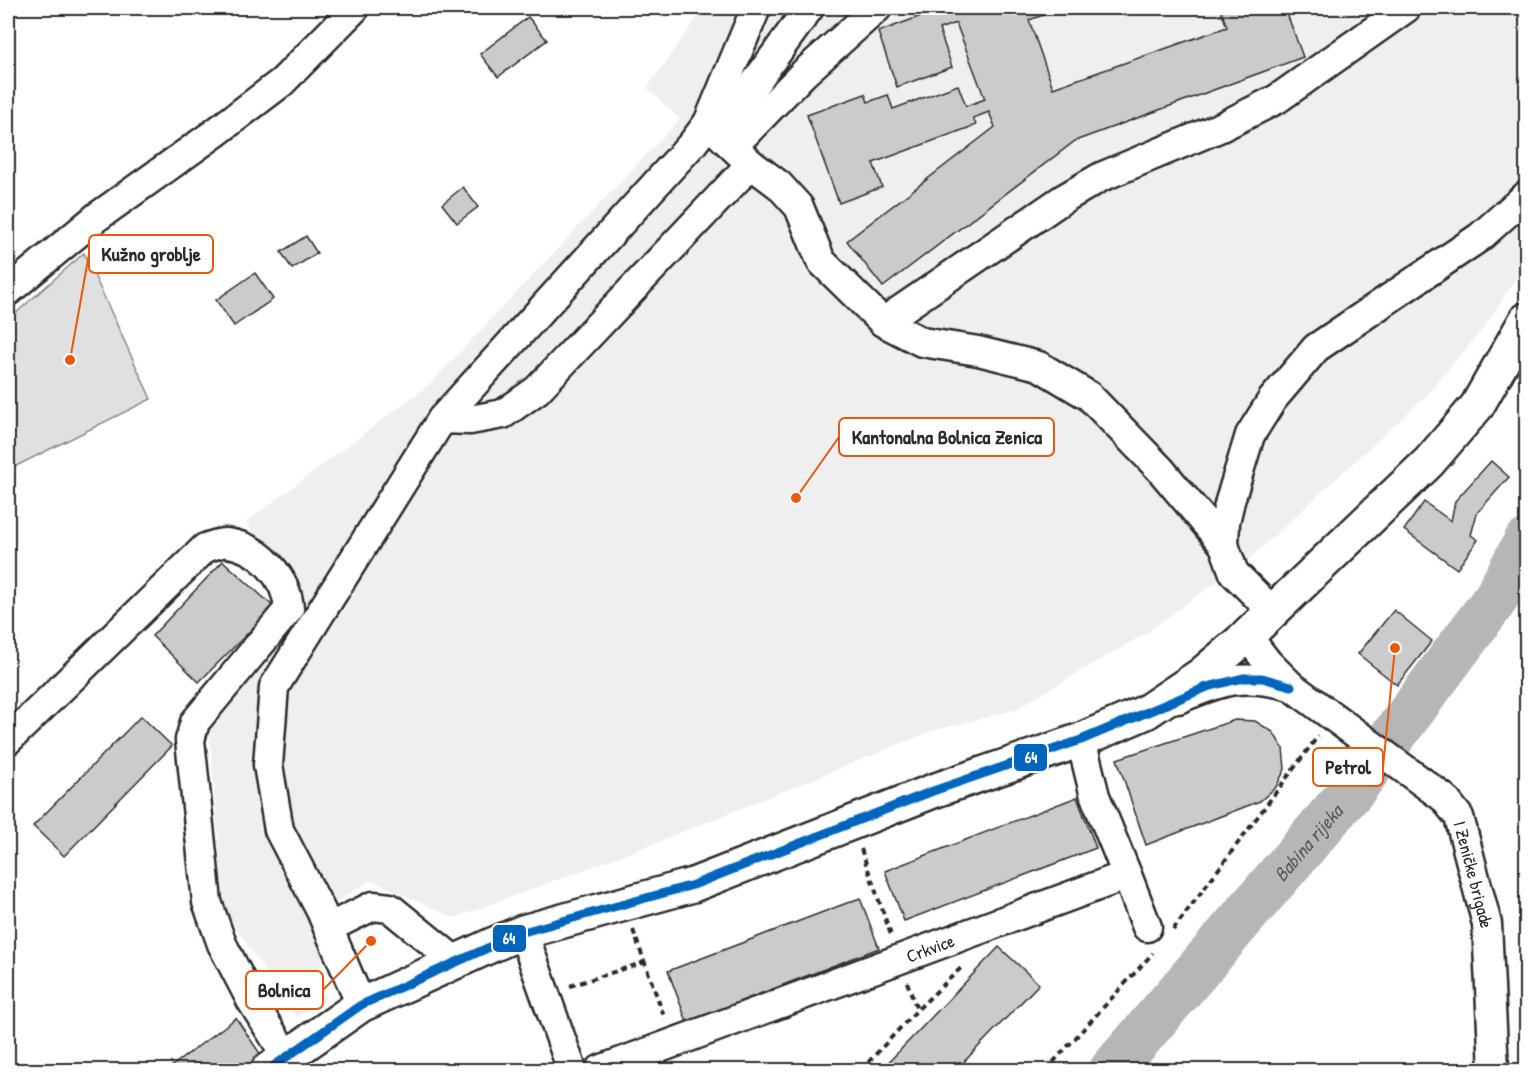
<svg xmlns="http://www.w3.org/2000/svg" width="1534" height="1078" font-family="'Patrick Hand',sans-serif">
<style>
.built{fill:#efefef}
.green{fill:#e0e0e0;stroke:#868686;stroke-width:1.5}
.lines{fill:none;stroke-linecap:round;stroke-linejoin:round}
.river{stroke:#b6b6b6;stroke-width:46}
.building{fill:#cbcbcb;stroke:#2b2b2b;stroke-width:1.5}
.minor-casing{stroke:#2b2b2b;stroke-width:33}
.major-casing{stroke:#2b2b2b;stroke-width:38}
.path{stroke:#2b2b2b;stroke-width:4;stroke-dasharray:6 4.5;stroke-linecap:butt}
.minor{stroke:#fff;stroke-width:28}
.major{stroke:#fff;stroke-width:33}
.bus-1-casing{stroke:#fff;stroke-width:14}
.bus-1{stroke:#0065bd;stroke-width:9}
.labels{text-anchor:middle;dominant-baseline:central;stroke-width:4.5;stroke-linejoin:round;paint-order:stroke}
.street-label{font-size:18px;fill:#2b2b2b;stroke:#fff}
.water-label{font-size:20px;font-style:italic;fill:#5c5c5c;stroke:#fff}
.leader{fill:none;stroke:#e8590c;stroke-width:2}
.callout-dot{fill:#e8590c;stroke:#fff;stroke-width:2}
.callout{fill:#fff;stroke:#e8590c;stroke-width:2}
.callout-label{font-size:20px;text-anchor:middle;font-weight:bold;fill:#2b2b2b}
.line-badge{stroke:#fff;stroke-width:2}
.badge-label{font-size:16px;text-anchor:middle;font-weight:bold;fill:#fff}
</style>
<rect width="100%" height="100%" fill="#fff"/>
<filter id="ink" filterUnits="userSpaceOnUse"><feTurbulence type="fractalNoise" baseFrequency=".0167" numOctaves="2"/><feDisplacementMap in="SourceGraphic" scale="12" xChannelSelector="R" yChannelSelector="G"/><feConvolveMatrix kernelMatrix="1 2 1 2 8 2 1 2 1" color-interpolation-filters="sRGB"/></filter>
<g filter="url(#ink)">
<!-- built -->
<path class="built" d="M 704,8 L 1526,8 L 1526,264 L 1485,326 L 1427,395 L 1234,573 L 1219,580 L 1143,635 L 1014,710 L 932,731 L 650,845 L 454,918 L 371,880 L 308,919 L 321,950 L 325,1000 L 296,1017 L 224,910 L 208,715 L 298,598 L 246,522 L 430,384 L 680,119 L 647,88 Z"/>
<!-- green -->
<path class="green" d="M 84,253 L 151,399 L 8,470 L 8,320 Z"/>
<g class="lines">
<!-- river -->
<path class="river" id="s1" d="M 1112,1070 L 1355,787 L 1496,598 L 1526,542"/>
</g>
<!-- building -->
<g class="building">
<path d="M 951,8 L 1064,8 L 1029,20 L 1053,88 L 1227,27 L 1220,8 L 1295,8 L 1286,11 L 1303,57 L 1075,141 L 883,287 L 847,241 L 995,127 L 989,112 L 973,118 L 976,125 L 873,163 L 882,187 L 839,203 L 807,115 L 865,94 L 868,102 L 888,95 L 893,109 L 958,85 L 966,106 L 985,99 L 956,23 L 939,29 L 952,67 L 897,87 L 878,32 L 932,12 L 934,17 L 952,11 Z"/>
<path d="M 528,17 L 547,40 L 498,77 L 480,54 Z"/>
<path d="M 463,187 L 478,207 L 457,223 L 442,204 Z"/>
<path d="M 306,236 L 317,253 L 292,269 L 281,252 Z"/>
<path d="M 255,273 L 273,299 L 234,326 L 216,300 Z"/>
<path d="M 1491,461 L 1509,477 L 1477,513 L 1471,535 L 1478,540 L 1457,569 L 1404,530 L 1424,502 L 1451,521 L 1455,501 Z"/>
<path d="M 223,561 L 274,607 L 199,682 L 152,636 Z"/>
<path d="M 1394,610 L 1432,641 L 1397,685 L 1358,654 Z"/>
<path d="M 141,716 L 172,746 L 64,856 L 33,826 Z"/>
<path d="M 1235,720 L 1255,721 L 1273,732 L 1283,748 L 1285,769 L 1276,787 L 1260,801 L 1146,845 L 1117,759 Z"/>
<path d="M 1077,797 L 1096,848 L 904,921 L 885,871 Z"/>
<path d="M 860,898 L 879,948 L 687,1022 L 668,971 Z"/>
<path d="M 999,947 L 1039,984 L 956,1070 L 881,1070 Z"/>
<path d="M 236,1018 L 261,1055 L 242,1070 L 174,1070 L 172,1066 Z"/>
</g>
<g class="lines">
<defs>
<g id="minor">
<path d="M 708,123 L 751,164 L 779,185 L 799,207 L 821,261 L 883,322 L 922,342 L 978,351 L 1039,366 L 1089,396 L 1160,469 L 1224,545 L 1234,573 L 1272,611"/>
<path d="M 719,133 L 809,8"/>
<path d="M 733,146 L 804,73 L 877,8"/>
<path d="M 8,291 L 97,217 L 215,133 L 282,82 L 355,8"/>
<path d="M 883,322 L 1063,199 L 1101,177 L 1221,127 L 1277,99 L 1406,8"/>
<path d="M 442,419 L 470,420 L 503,414 L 537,390 L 751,164"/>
<path d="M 1224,545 L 1225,522 L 1230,501 L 1250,435 L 1272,400 L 1316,348 L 1480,237 L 1526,196"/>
<path id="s2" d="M 1247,636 L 1268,663 L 1291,686 L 1444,798 L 1459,817 L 1487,924 L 1494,1070"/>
<path d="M 1178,699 C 1223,680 1243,673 1291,686"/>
<path d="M 8,740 L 205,548 C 212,546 220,542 227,543 C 260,547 287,578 289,609 L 195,722 L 190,740 L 207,902 L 222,944 L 251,1000 L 287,1057"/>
<path d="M 1127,875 L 1147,927"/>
<path d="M 328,928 L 373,906 L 390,908 L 455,961"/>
<path d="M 523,932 L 572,1070"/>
<path d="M 361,1005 L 321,911 L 279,830 L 268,765 L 274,687 L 442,419 L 693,143 L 708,123 L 756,8"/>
<path id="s3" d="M 600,1070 L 1127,875 L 1095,796 L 1081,740"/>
</g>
<path id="major" d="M 268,1070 L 361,1005 L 492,945 L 523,932 L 693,885 L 933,791 L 1081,740 L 1146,712 L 1201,675 L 1247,636 L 1429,462 L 1477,406 L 1526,320"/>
</defs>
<!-- minor casing -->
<use href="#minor" class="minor-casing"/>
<!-- major casing -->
<use href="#major" class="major-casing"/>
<!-- path -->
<g class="path">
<path d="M 861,849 L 891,935"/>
<path d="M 633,930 L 665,1019"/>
<path d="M 1173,930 L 1318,736"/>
<path d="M 907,982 L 917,1010"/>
<path d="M 570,986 L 645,962"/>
<path d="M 861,1070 L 917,1010 L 963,966"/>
<path d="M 1046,1070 L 1153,953"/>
</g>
<!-- minor -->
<use href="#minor" class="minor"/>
<!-- major -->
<use href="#major" class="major"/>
<defs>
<path id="bus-1" d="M 268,1070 L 361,1005 L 523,932 L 693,885 L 933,791 L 1081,740 L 1207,687 L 1243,678 L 1262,678 L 1291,686"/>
</defs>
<!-- bus-1 casing -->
<use href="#bus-1" class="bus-1-casing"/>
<!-- bus-1 -->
<use href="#bus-1" class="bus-1"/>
</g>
</g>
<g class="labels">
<!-- street labels -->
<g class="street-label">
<text stroke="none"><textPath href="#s2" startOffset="340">I Zeničke brigade</textPath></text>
<text stroke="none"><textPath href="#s3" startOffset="352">Crkvice</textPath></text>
</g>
<!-- water labels -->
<g class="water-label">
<text stroke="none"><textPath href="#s1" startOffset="300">Babina rijeka</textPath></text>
</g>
</g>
<!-- callouts -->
<path class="leader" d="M70 360L89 254M796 498L839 437M1395 648L1383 767M371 941L323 990"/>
<g class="callout-dot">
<circle cx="70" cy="360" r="6"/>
<circle cx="796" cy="498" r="6"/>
<circle cx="1395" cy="648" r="6"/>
<circle cx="371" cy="941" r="6"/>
</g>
<g class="callout">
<rect x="89" y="235" width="124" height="38" rx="6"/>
<rect x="839" y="418" width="215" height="38" rx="6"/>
<rect x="1313" y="748" width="70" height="38" rx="6"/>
<rect x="246" y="971" width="77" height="38" rx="6"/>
</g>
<g class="callout-label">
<text x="151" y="261">Kužno groblje</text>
<text x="947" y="444">Kantonalna Bolnica Zenica</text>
<text x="1348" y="774">Petrol</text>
<text x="284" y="997">Bolnica</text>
</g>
<g class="line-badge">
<rect x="1013" y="743" width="35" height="29" rx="6" fill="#0065bd"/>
<rect x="492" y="924" width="35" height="29" rx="6" fill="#0065bd"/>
</g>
<g class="badge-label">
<text x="1031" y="763">64</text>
<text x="509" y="944">64</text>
</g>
<!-- margin -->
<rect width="1534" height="1078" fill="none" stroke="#fff" stroke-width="30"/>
<rect x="15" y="15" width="1504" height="1048" fill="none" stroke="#2b2b2b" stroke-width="2" filter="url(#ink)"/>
</svg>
